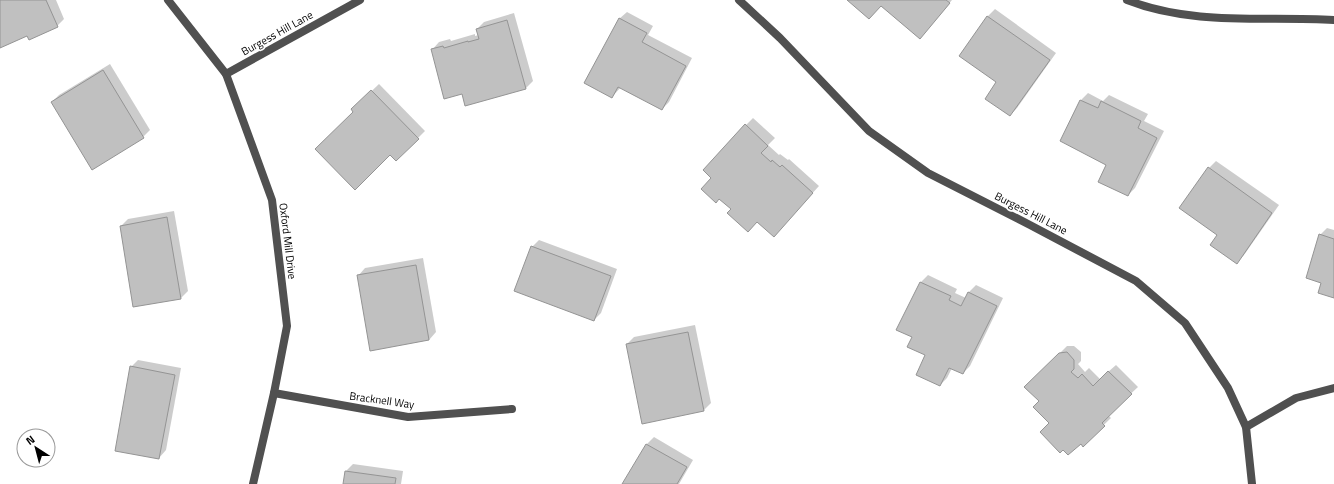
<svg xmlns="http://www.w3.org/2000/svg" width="1334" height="484" font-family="'Titillium Web',sans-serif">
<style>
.shadow{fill:#0003}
.building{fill:#c0c0c0;stroke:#949494}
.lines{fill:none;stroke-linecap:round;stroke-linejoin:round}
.minor{stroke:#505050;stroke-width:8}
.labels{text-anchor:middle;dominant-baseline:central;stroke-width:3.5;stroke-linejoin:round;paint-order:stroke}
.street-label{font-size:11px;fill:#000;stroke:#fff}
</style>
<rect width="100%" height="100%" fill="#fff"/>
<!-- shadow -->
<g class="shadow">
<path d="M 0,0 L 56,0 L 64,19 L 57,26 L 27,34 L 0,47 Z"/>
<path d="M 848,0 L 952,0 L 927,30 L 881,5 Z"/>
<path d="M 995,9 L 1056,53 L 1017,108 L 1010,115 L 998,82 L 960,55 L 988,16 Z"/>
<path d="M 627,12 L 653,26 L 648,35 L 692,58 L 669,102 L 662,109 L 621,87 L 612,97 L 619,19 Z"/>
<path d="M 514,13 L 533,81 L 526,88 L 463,93 L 432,50 L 439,42 L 450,39 L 451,41 L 475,34 L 475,36 L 479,35 L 477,29 L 484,22 Z"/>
<path d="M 110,64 L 150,130 L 143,137 L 52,102 L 59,95 Z"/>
<path d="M 379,84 L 425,131 L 396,160 L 353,109 Z"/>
<path d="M 1088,93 L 1103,101 L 1109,95 L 1148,114 L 1144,121 L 1164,131 L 1135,188 L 1128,195 L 1108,164 L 1061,141 L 1081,100 Z"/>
<path d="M 753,118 L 775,138 L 768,145 L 779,155 L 780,154 L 788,160 L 789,159 L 819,186 L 780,229 L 757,221 L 732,209 L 713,178 L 746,125 Z"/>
<path d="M 1216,161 L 1279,205 L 1244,255 L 1237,262 L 1219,235 L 1209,168 Z"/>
<path d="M 174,211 L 188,291 L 181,298 L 121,226 L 128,219 Z"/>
<path d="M 1327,228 L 1334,230 L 1334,297 L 1320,235 Z"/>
<path d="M 539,240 L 617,269 L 601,313 L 594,320 L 532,247 Z"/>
<path d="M 423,258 L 436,332 L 429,340 L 371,350 L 358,276 L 365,268 Z"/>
<path d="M 928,275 L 957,289 L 955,293 L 966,298 L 969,292 L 976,285 L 1003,298 L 970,366 L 963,373 L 952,368 L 947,378 L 940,385 L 927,355 L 913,337 L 898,329 L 921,282 Z"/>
<path d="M 695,325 L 711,403 L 704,410 L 627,344 L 634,337 Z"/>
<path d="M 1067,346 L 1074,346 L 1081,352 L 1081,361 L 1078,364 L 1085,372 L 1089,368 L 1100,379 L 1116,365 L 1138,387 L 1108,415 L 1111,418 L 1083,445 L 1050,423 L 1040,401 L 1026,387 Z"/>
<path d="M 138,360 L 181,368 L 166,450 L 159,458 L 131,367 Z"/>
<path d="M 654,437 L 693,460 L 679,484 L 624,484 L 647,444 Z"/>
<path d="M 353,464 L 403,471 L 401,484 L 344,484 L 346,471 Z"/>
</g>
<!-- building -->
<g class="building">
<path d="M 0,0 L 46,0 L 58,27 L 29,40 L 27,36 L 0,48 Z"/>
<path d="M 847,0 L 946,0 L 950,3 L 920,39 L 881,6 L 869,19 Z"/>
<path d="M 987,16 L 1050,60 L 1010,116 L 985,99 L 996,82 L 959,56 Z"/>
<path d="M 619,18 L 647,33 L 642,42 L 686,66 L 662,110 L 618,87 L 612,98 L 584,83 Z"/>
<path d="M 507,20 L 526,89 L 465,106 L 462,94 L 444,99 L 431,49 L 443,46 L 444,48 L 468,41 L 468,42 L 479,39 L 476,29 Z"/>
<path d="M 103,70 L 144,138 L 92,170 L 51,102 Z"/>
<path d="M 371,90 L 419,139 L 396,161 L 390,155 L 355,190 L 315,149 L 353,112 L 351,109 Z"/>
<path d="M 1080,100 L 1098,108 L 1101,101 L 1141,121 L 1138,128 L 1157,138 L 1128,196 L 1098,182 L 1106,165 L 1060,141 Z"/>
<path d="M 745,124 L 768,146 L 761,153 L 771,162 L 772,160 L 780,167 L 782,165 L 813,193 L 774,237 L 757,222 L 748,232 L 727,213 L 731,209 L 719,199 L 716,203 L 701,189 L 711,178 L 703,170 Z"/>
<path d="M 1208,167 L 1272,213 L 1237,264 L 1210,245 L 1217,235 L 1179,208 Z"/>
<path d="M 167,217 L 181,299 L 133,307 L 120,226 Z"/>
<path d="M 1319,234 L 1334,239 L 1334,298 L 1318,293 L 1321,283 L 1306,278 Z"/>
<path d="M 531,246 L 611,276 L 594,321 L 514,291 Z"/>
<path d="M 416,265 L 429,340 L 370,351 L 357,275 Z"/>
<path d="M 920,282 L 951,296 L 949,300 L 961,306 L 968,292 L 997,306 L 963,374 L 949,368 L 940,386 L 916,375 L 925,355 L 907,347 L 912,337 L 896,330 Z"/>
<path d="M 688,332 L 704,411 L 642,424 L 626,344 Z"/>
<path d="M 1067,352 L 1074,360 L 1074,369 L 1071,372 L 1078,378 L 1082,374 L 1093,386 L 1108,371 L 1132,394 L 1102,423 L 1105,426 L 1083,447 L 1081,444 L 1068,455 L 1063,450 L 1060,453 L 1040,432 L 1049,423 L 1033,407 L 1039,401 L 1024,387 L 1059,353 Z"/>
<path d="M 130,366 L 175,375 L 159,459 L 115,451 Z"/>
<path d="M 646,444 L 687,467 L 677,484 L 622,484 Z"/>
<path d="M 345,471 L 396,478 L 395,484 L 343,484 Z"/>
</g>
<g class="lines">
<!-- minor -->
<g class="minor">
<path d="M 168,0 L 226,74 L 272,200 L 287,326 L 274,393 L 253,484"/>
<path d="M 739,0 L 780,38 L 869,131 L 928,173 L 1030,225 L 1136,281 L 1185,323 L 1228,388 L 1246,427 L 1252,484"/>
<path d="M 1127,0 C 1193,26 1265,16 1334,20"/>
<path d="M 226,74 L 360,0"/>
<path d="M 274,393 L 408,417 L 512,409"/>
<path d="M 1246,427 L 1296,398 L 1334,388"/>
</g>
</g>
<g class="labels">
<!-- street labels -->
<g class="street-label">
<text transform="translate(277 33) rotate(-29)">Burgess Hill Lane</text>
<text transform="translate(1031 213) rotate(27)">Burgess Hill Lane</text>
<text transform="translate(288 241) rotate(83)">Oxford Mill Drive</text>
<text transform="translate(382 400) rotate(8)">Bracknell Way</text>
</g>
</g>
<!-- north arrow -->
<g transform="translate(36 448) rotate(324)"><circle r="19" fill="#ffffff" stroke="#999999"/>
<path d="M0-3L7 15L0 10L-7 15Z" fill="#000000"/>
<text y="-6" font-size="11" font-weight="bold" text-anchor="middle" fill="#000000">N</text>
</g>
</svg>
